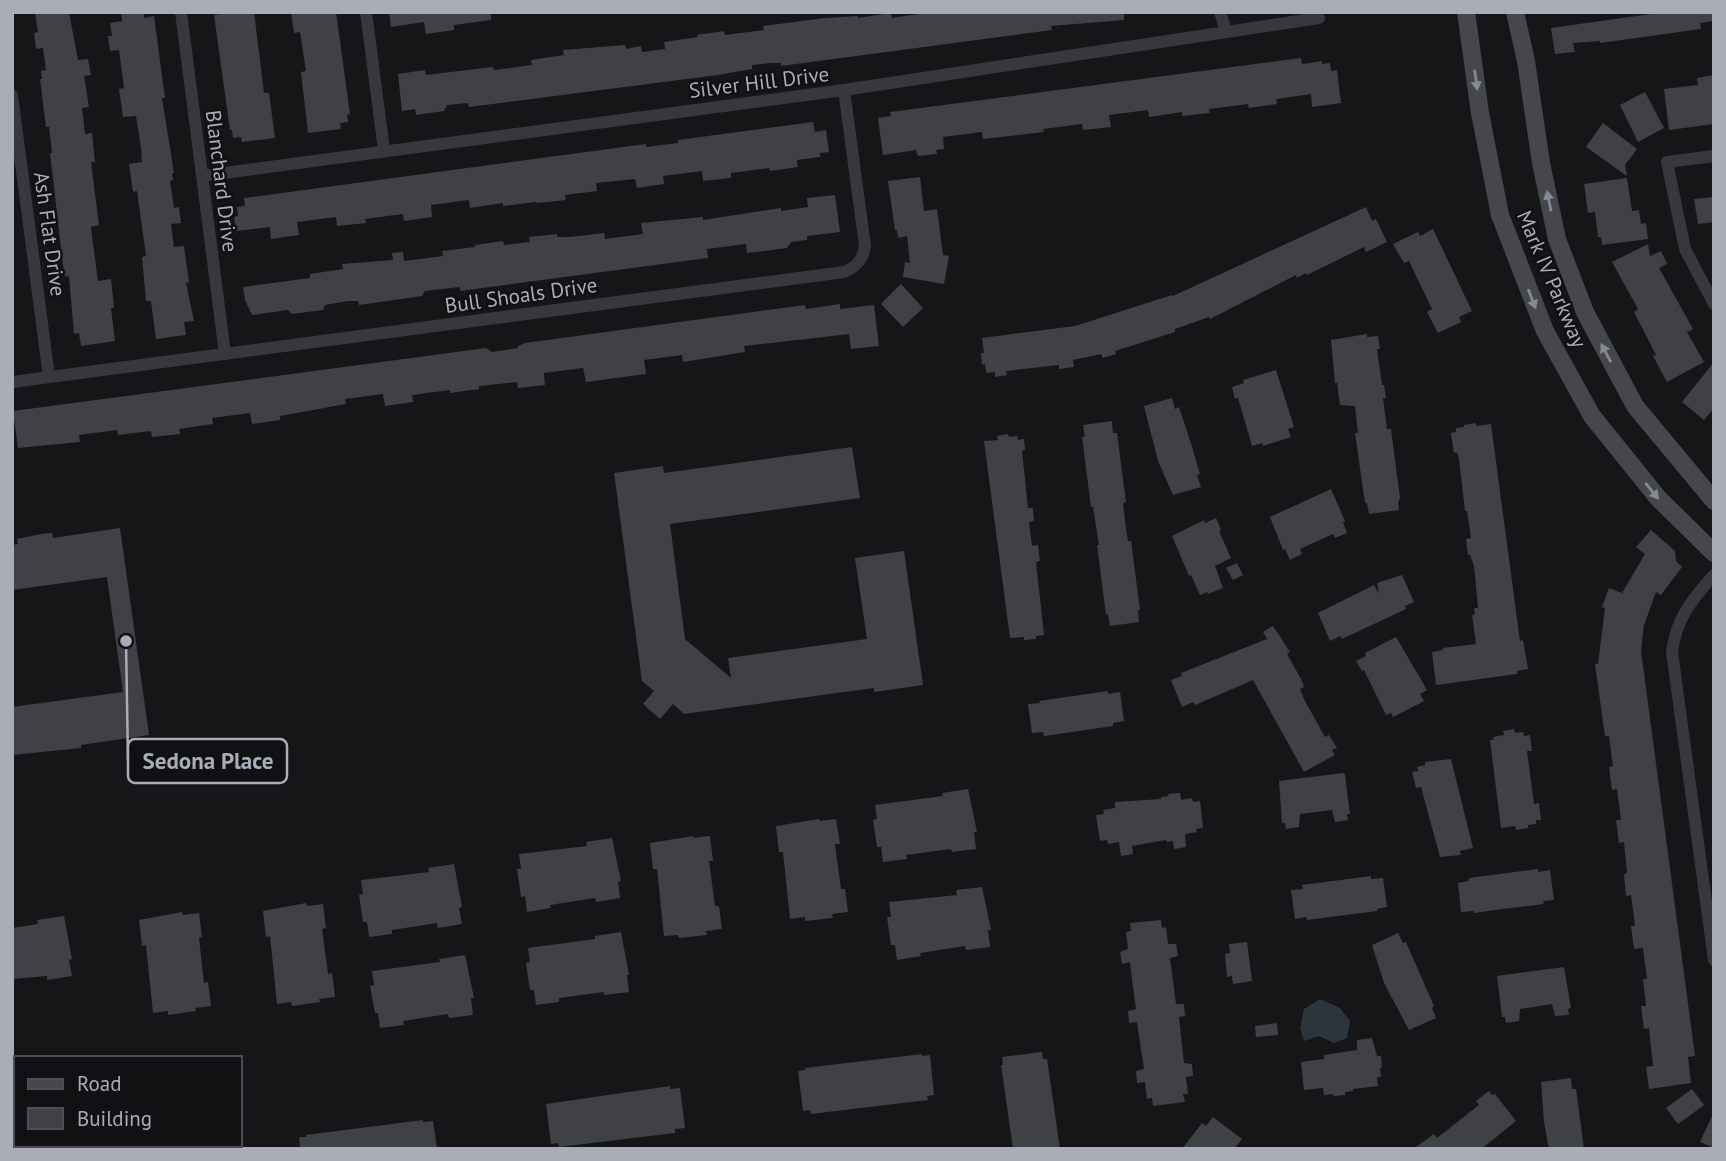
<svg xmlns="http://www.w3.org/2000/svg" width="1726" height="1161" font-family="'PT Sans',sans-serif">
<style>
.water{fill:#2c353c}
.building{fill:#404145}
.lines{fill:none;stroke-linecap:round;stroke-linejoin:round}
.minor{stroke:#37383d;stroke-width:12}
.secondary{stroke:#45474d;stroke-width:18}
.oneway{fill:#858993}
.labels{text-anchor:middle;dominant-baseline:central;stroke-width:5;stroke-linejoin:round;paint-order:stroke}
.street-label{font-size:21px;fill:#a8adb8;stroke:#111113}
.leader{fill:none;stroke:#a8adb8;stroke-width:2.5}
.callout-dot{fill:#a8adb8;stroke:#111113;stroke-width:2.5}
.callout{fill:#111113;stroke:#a8adb8;stroke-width:2.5}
.callout-label{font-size:23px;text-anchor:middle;font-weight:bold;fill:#a8adb8}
</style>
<rect width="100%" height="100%" fill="#161618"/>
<!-- water -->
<path class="water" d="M 1320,999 L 1340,1008 L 1350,1021 L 1347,1038 L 1334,1043 L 1319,1036 L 1304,1041 L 1300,1028 L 1304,1009 Z"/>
<!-- building -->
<g class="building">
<path d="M 35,12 L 69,12 L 78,60 L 88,59 L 91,75 L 84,76 L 89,107 L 82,108 L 85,134 L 92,133 L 95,162 L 91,162 L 99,225 L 91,227 L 92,236 L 98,281 L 111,279 L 114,308 L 111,308 L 115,341 L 81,346 L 79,333 L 74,334 L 69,276 L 65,277 L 63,265 L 50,153 L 52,153 L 49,127 L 46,127 L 40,79 L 42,79 L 41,71 L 46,70 L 43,48 L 36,49 L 34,33 L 38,32 Z"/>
<path d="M 121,12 L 144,12 L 144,18 L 154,16 L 165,98 L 162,98 L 174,173 L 172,173 L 173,180 L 170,181 L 174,208 L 179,207 L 181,223 L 171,224 L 174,247 L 184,246 L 189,282 L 186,283 L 194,321 L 184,322 L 186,335 L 156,339 L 151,301 L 146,301 L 142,257 L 146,256 L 137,191 L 133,192 L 129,164 L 142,162 L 141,148 L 136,116 L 123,117 L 119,89 L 124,88 L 119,50 L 110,51 L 108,36 L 112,36 L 110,23 L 122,21 Z"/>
<path d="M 234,12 L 254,12 L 264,93 L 269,93 L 275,138 L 242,142 L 241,137 L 233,138 L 232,130 L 230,130 L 214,15 Z"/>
<path d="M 291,12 L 336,12 L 350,114 L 347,115 L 348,122 L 340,123 L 341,129 L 308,133 L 301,72 L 306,71 L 300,32 L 294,33 Z"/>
<path d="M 389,12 L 491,12 L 491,20 L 454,25 L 454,30 L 426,34 L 424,22 L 391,27 Z"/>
<path d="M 932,12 L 1124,12 L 1124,20 L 1051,26 L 1052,30 L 781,66 L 781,63 L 770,63 L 752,65 L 752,69 L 718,75 L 469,107 L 468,103 L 447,105 L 444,111 L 416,115 L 415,109 L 402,111 L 398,74 L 425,70 L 426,75 L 493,67 L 494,70 L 532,65 L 531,60 L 564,55 L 563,50 L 625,45 L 626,49 L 641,46 L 642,52 L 665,49 L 664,42 L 698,37 L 697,35 L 724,31 L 725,35 L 764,30 L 763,26 L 825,18 L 858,16 L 858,18 L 891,13 L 892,18 Z"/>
<path d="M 1665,12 L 1714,12 L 1714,21 L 1700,23 L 1701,29 L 1600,43 L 1600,41 L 1573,43 L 1575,52 L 1555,54 L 1551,28 Z"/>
<path d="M 1301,58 L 1302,64 L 1322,61 L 1322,64 L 1330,63 L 1331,71 L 1337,70 L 1341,103 L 1312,107 L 1311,94 L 1276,99 L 1277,104 L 1249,108 L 1248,104 L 1209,109 L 1210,113 L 1182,116 L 1182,112 L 1149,117 L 1148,110 L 1109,115 L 1111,127 L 1083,130 L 1082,124 L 1043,129 L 1044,132 L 983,139 L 982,132 L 943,137 L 944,149 L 936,150 L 937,154 L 918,156 L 916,150 L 883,155 L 878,118 L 891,116 L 890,112 Z"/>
<path d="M 1714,75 L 1714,124 L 1669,130 L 1664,89 L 1698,85 L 1697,78 Z"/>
<path d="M 1645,92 L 1664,128 L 1638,142 L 1620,105 Z"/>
<path d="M 813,122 L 815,132 L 826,130 L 829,152 L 820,153 L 820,157 L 797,160 L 798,167 L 770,171 L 769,168 L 731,173 L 731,178 L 703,181 L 702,171 L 663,176 L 664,184 L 637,188 L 635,179 L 596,183 L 597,191 L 565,195 L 566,200 L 537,203 L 536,202 L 503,206 L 503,203 L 470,208 L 469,200 L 431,205 L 432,217 L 404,221 L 403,214 L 365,219 L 366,223 L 337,226 L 336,217 L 297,222 L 299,235 L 271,239 L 270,227 L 236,231 L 234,217 L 238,216 L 237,207 L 245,206 L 244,198 L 631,146 L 646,144 L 646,147 L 678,143 L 678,140 Z"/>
<path d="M 1603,123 L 1637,149 L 1625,165 L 1627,176 L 1586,147 Z"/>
<path d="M 920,177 L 924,211 L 937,209 L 943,255 L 949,256 L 944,284 L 903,277 L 905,262 L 910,263 L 907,236 L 898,238 L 897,230 L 895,230 L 888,181 Z"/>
<path d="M 1627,178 L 1632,211 L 1639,210 L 1641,224 L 1646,223 L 1648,239 L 1602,245 L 1601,237 L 1598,237 L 1595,212 L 1588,213 L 1584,184 Z"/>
<path d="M 835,195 L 840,232 L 807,236 L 807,240 L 791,242 L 787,248 L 747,253 L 746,244 L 707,249 L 708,258 L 460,291 L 460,287 L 425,291 L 422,296 L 359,305 L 358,301 L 348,301 L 325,305 L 323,310 L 292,314 L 288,310 L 252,315 L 245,300 L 243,287 L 310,278 L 310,274 L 343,269 L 342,264 L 393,260 L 392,253 L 403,252 L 404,261 L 443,256 L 442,251 L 475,247 L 475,245 L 503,241 L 504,245 L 530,242 L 529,237 L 557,234 L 557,237 L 570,237 L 604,233 L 605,239 L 643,234 L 641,223 L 703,217 L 703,220 L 781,208 L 781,211 L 808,207 L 807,198 Z"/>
<path d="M 1714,197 L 1714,222 L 1698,224 L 1694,199 Z"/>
<path d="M 1366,207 L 1372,221 L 1376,219 L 1387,242 L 1366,252 L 1364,247 L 1307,275 L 1306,273 L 1297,278 L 1296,275 L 1210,319 L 1209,317 L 1175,329 L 1175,332 L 1115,351 L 1116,354 L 1103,358 L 1101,354 L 1073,360 L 1074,367 L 1059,369 L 1059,365 L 1006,371 L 1007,375 L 995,377 L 995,372 L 986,373 L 985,364 L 982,365 L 981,353 L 984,353 L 982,338 L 1075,326 L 1172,295 L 1173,296 Z"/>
<path d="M 1433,229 L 1472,311 L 1459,317 L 1461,322 L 1438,333 L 1427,312 L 1432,309 L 1409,261 L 1404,263 L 1393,244 L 1418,232 L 1420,236 Z"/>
<path d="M 1648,244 L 1650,256 L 1661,251 L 1667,264 L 1659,268 L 1693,329 L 1687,332 L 1704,362 L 1667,382 L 1653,356 L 1656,355 L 1634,312 L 1638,309 L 1612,262 Z"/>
<path d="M 901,284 L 923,308 L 903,327 L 881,304 Z"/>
<path d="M 840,304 L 840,309 L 874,305 L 879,346 L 851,349 L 849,334 L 815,338 L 744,346 L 745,352 L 683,362 L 682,355 L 644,360 L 646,374 L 586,382 L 583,368 L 544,373 L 545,385 L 518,388 L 517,382 L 479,386 L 479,389 L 450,393 L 450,390 L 412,395 L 413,402 L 385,406 L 383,394 L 345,399 L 346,404 L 280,416 L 280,420 L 252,424 L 250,413 L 212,418 L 213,424 L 179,429 L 180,434 L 152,437 L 151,431 L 118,435 L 117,430 L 79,435 L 80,442 L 18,448 L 13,411 L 486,348 L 492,352 L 518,348 L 518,346 L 525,343 L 790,307 L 805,305 L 806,309 Z"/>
<path d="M 1367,334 L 1367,337 L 1378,336 L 1380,349 L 1377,349 L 1382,385 L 1384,385 L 1386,398 L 1383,398 L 1387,429 L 1391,429 L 1400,498 L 1398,503 L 1399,510 L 1369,514 L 1367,503 L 1365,503 L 1355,433 L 1358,433 L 1355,406 L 1340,405 L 1337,383 L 1335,383 L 1331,340 Z"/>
<path d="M 1714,362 L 1714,408 L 1704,420 L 1682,402 Z"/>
<path d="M 1276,370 L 1294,427 L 1288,429 L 1291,437 L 1263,446 L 1262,443 L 1252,446 L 1238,398 L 1235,399 L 1232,387 L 1244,383 L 1243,380 Z"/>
<path d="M 1172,398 L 1175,409 L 1179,407 L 1192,447 L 1200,474 L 1197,475 L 1201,487 L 1173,495 L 1158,461 L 1144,406 Z"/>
<path d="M 1112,421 L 1113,433 L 1117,433 L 1126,502 L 1123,503 L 1126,529 L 1128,541 L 1131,541 L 1140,610 L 1138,610 L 1139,622 L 1110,626 L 1108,614 L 1106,615 L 1097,545 L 1099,545 L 1093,507 L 1091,507 L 1082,437 L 1085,437 L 1083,425 Z"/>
<path d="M 1476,423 L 1476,426 L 1491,424 L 1520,641 L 1523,640 L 1528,669 L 1517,671 L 1517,674 L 1436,685 L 1432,652 L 1443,650 L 1443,648 L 1476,644 L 1472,615 L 1475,614 L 1474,608 L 1478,608 L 1477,596 L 1474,566 L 1470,555 L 1468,555 L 1466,539 L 1471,538 L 1467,511 L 1465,511 L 1459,459 L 1457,452 L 1454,453 L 1451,433 L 1456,432 L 1456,428 L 1464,427 L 1464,425 Z"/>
<path d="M 1008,434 L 1009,437 L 1017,436 L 1018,440 L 1024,439 L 1025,450 L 1022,451 L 1028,508 L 1033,508 L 1034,521 L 1029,522 L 1032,546 L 1038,545 L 1040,561 L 1036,562 L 1044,635 L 1036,636 L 1036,639 L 1024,640 L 1024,637 L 1010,638 L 984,441 L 998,440 L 997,436 Z"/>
<path d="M 852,447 L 860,498 L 670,524 L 685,639 L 731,678 L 728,658 L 867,639 L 855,558 L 904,551 L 923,685 L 874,692 L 874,688 L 684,714 L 673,704 L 660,719 L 643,704 L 654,691 L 642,681 L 614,473 L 663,466 L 664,473 Z"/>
<path d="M 1331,489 L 1345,521 L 1343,522 L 1347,533 L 1335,538 L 1333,534 L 1300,549 L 1302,554 L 1290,560 L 1285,549 L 1283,550 L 1270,517 Z"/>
<path d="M 1216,518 L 1221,530 L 1219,531 L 1231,558 L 1215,566 L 1223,588 L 1208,594 L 1207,592 L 1200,595 L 1191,575 L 1189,576 L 1172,536 L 1204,520 L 1205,523 Z"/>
<path d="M 120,528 L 149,735 L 81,745 L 81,748 L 12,755 L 12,707 L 123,692 L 107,577 L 12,590 L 12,545 L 18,544 L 17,539 L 41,534 L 52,533 L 53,538 Z"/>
<path d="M 1651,530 L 1675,551 L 1676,561 L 1682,567 L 1661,595 L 1656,592 L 1644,625 L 1641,651 L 1695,1056 L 1688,1057 L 1691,1083 L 1649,1089 L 1646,1067 L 1653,1066 L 1649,1028 L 1644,1029 L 1641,1006 L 1646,1006 L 1643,979 L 1647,979 L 1643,948 L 1634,949 L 1631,926 L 1635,926 L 1631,895 L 1626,896 L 1624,874 L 1627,873 L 1624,842 L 1619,843 L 1616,820 L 1621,820 L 1617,789 L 1612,790 L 1609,767 L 1613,766 L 1609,736 L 1605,736 L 1595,664 L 1598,664 L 1605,608 L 1602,607 L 1609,588 L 1622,593 L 1645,554 L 1636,547 Z"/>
<path d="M 1237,563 L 1243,575 L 1233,580 L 1226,568 Z"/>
<path d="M 1402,575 L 1414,602 L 1405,606 L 1406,609 L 1342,639 L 1340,636 L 1330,641 L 1318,613 L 1374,585 L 1379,594 L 1377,583 Z"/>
<path d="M 1273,626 L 1290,652 L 1287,654 L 1301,679 L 1304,687 L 1300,689 L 1305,701 L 1325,737 L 1329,735 L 1337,748 L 1332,750 L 1335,755 L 1304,772 L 1253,680 L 1195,705 L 1193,702 L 1182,707 L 1171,680 L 1182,676 L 1181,673 L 1267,639 L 1263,632 Z"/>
<path d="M 1396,637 L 1427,690 L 1420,694 L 1424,701 L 1393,717 L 1391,713 L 1386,715 L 1364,670 L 1362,671 L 1356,661 L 1366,656 L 1365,653 Z"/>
<path d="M 1108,691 L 1108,694 L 1120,692 L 1124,721 L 1113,723 L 1113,726 L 1072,732 L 1044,736 L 1043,732 L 1032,733 L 1028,704 L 1040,703 L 1039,701 Z"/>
<path d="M 1514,729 L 1515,733 L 1523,732 L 1524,736 L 1530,735 L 1532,751 L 1527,751 L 1534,804 L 1539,803 L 1541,820 L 1536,820 L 1536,824 L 1528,825 L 1528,828 L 1516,830 L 1515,826 L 1501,828 L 1490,740 L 1494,740 L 1493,737 L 1504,735 L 1503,731 Z"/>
<path d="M 1451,759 L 1473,848 L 1460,851 L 1461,855 L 1440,857 L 1421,787 L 1416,788 L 1412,772 L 1418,771 L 1417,767 L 1425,765 L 1425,762 Z"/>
<path d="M 1343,773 L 1345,775 L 1350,814 L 1347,814 L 1348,820 L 1335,822 L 1332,810 L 1300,814 L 1299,827 L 1286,829 L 1285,823 L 1282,823 L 1279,781 Z"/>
<path d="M 968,789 L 977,832 L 974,832 L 976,849 L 952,852 L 951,849 L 906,855 L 907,859 L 883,862 L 881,847 L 877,847 L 873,820 L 877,819 L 875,805 L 943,796 L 942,793 Z"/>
<path d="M 1180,793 L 1181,800 L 1192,798 L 1193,802 L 1200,801 L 1203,828 L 1196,829 L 1197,832 L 1185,834 L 1186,847 L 1174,849 L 1173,841 L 1167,842 L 1166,840 L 1132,846 L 1133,854 L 1121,856 L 1119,842 L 1108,844 L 1107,840 L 1100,841 L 1096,815 L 1104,814 L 1103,810 L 1115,808 L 1115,802 L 1161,799 L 1161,797 L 1169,796 L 1168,794 Z"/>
<path d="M 819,819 L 820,821 L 836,819 L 840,844 L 835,844 L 841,889 L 845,889 L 848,912 L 832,914 L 833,918 L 805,921 L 805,917 L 790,919 L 783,852 L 779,852 L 776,826 Z"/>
<path d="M 693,836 L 693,838 L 710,836 L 713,861 L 709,861 L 715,906 L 719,906 L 722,929 L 706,931 L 707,935 L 679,938 L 678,935 L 664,936 L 657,869 L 653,869 L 650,843 Z"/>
<path d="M 612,838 L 621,881 L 618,882 L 620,898 L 596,902 L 595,898 L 550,905 L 551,908 L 527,912 L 525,896 L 521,897 L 517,869 L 521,869 L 519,854 L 587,846 L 586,842 Z"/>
<path d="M 454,864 L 462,907 L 459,908 L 462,924 L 438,928 L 437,923 L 392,930 L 392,934 L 369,937 L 367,922 L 363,922 L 359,895 L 363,894 L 361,880 L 429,872 L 428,868 Z"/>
<path d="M 1538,869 L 1538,872 L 1550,870 L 1554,900 L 1543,901 L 1544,904 L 1502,909 L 1474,913 L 1473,911 L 1461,912 L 1458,883 L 1469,881 L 1469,878 Z"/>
<path d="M 1371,876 L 1371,879 L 1383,878 L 1387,907 L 1377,909 L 1377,911 L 1307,920 L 1306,917 L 1295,919 L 1291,890 L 1303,889 L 1302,885 Z"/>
<path d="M 982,887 L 991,930 L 988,930 L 990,947 L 966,950 L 965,946 L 920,953 L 921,956 L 897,960 L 895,945 L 891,945 L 887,917 L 891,917 L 889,902 L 957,895 L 956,890 Z"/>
<path d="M 306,903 L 307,906 L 323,904 L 326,928 L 322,929 L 328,974 L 332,973 L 335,997 L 319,999 L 320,1002 L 292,1006 L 291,1002 L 277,1004 L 270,936 L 266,937 L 263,911 Z"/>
<path d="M 182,912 L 183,915 L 199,913 L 202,937 L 199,938 L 204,983 L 208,982 L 211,1006 L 195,1008 L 196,1011 L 168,1015 L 168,1011 L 153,1013 L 146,945 L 142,946 L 139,920 Z"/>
<path d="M 64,916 L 72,959 L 69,960 L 72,976 L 47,980 L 47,976 L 12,979 L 12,928 L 38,924 L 37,920 Z"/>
<path d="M 1161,920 L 1162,928 L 1166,927 L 1168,944 L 1176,944 L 1178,956 L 1170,958 L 1176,1004 L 1184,1004 L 1185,1016 L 1179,1017 L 1184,1063 L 1192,1064 L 1193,1076 L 1186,1077 L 1188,1094 L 1183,1094 L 1185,1102 L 1153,1106 L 1152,1098 L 1147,1099 L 1145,1082 L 1137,1083 L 1136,1071 L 1144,1069 L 1137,1022 L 1129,1023 L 1128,1011 L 1136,1009 L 1132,979 L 1130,962 L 1122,964 L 1120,952 L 1128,949 L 1126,932 L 1131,931 L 1130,923 Z"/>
<path d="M 621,932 L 629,975 L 627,975 L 629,992 L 604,995 L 604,992 L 559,998 L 559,1002 L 536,1005 L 534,990 L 530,990 L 526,963 L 530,962 L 528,948 L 595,939 L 595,936 Z"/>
<path d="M 1398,933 L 1403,943 L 1406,942 L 1434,1006 L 1432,1008 L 1436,1018 L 1409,1030 L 1384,983 L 1372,945 Z"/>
<path d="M 1247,942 L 1252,981 L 1233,984 L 1232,976 L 1227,977 L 1225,954 L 1230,953 L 1229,944 Z"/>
<path d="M 465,955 L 474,998 L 471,998 L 473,1015 L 449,1018 L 448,1014 L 403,1021 L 404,1025 L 380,1028 L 378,1013 L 375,1013 L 370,986 L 374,985 L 372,971 L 440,962 L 439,959 Z"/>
<path d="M 1564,967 L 1571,1008 L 1568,1009 L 1569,1015 L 1555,1016 L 1552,1004 L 1520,1009 L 1519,1021 L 1506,1023 L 1505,1017 L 1502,1017 L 1497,976 Z"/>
<path d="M 1277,1023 L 1278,1035 L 1256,1037 L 1255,1026 Z"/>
<path d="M 1372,1038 L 1377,1056 L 1381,1056 L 1382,1068 L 1380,1068 L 1381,1077 L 1377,1077 L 1378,1086 L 1353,1089 L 1353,1091 L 1345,1092 L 1345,1095 L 1333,1096 L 1333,1094 L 1324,1095 L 1323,1088 L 1304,1090 L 1301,1062 L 1324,1059 L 1324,1055 L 1357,1050 L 1357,1040 Z"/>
<path d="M 1042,1052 L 1043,1059 L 1047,1059 L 1060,1149 L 1013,1149 L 1001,1065 L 1003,1065 L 1002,1057 Z"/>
<path d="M 922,1054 L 922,1056 L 930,1055 L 934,1095 L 927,1096 L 928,1100 L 811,1114 L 810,1110 L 803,1111 L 798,1071 L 805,1070 L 805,1068 Z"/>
<path d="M 1571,1078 L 1572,1089 L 1576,1089 L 1584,1149 L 1549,1149 L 1544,1122 L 1541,1082 Z"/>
<path d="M 670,1086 L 670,1089 L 680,1088 L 685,1128 L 675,1129 L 675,1133 L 559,1147 L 558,1143 L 551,1144 L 546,1104 Z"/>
<path d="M 1692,1089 L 1704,1105 L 1678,1124 L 1666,1108 Z"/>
<path d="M 1489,1091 L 1492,1095 L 1495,1094 L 1516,1121 L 1495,1138 L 1481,1149 L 1413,1149 L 1434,1134 L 1437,1138 L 1479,1105 L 1476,1101 Z"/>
<path d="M 1714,1112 L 1714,1148 L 1700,1142 Z"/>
<path d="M 1213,1117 L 1242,1139 L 1234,1149 L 1182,1149 L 1202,1123 L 1206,1126 Z"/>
<path d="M 423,1120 L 423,1122 L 433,1121 L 437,1149 L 300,1149 L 299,1137 L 306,1137 L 306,1135 Z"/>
</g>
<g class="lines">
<!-- minor -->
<g class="minor">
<path d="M 181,12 L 225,354"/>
<path d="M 366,12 L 384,150"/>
<path d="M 1220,12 L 1226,31"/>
<path d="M 12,95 L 49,377"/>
<path d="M 1714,156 L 1667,162 L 1685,249 L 1714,304"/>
<path d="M 202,176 L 844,90 L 1319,18"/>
<path d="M 12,382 L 844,272 C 857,267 863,259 865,246 L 844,90"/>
<path d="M 1714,575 C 1692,599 1676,619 1672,652 L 1714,960"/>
</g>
<!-- secondary -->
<g class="secondary">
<path d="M 1466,12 L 1480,113 L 1500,215 L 1545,331 L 1592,416 L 1658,498 L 1714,553"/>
<path d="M 1515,12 L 1526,61 L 1541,163 L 1557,239 L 1585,312 L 1635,406 L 1714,501"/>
</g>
</g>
<!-- one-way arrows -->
<defs><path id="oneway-solid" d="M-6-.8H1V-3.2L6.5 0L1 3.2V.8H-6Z" transform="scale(1.75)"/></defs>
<g class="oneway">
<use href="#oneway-solid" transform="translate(1476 80) rotate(82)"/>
<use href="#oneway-solid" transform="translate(1549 201) rotate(-102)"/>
<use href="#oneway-solid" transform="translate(1532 299) rotate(69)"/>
<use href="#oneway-solid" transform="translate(1606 353) rotate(-118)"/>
<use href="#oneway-solid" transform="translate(1652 491) rotate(51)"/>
</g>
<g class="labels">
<!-- street labels -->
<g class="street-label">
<text transform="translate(759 82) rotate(-7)">Silver Hill Drive</text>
<text transform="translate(222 181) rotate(83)">Blanchard Drive</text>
<text transform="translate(50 234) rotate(82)">Ash Flat Drive</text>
<text transform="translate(1552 279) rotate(67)">Mark IV Parkway</text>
<text transform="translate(521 295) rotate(-8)">Bull Shoals Drive</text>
</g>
</g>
<!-- callouts -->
<path class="leader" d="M126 641L128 761"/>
<circle class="callout-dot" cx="126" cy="641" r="7"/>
<rect class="callout" x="128" y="739" width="159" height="44" rx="7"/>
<g class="callout-label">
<text x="208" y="769">Sedona Place</text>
</g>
<!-- border -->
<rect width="1726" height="1161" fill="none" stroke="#a8adb8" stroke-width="28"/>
<!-- legend -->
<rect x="14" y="1056" width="228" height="91" fill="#111113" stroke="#4d4f55" stroke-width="2"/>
<rect x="28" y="1079" width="35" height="10" fill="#45474d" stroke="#4d4f55" stroke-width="2"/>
<text x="77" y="1091" font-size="21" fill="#a8adb8">Road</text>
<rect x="28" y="1108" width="35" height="21" fill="#404145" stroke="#4d4f55" stroke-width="2"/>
<text x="77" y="1126" font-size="21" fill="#a8adb8">Building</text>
</svg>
